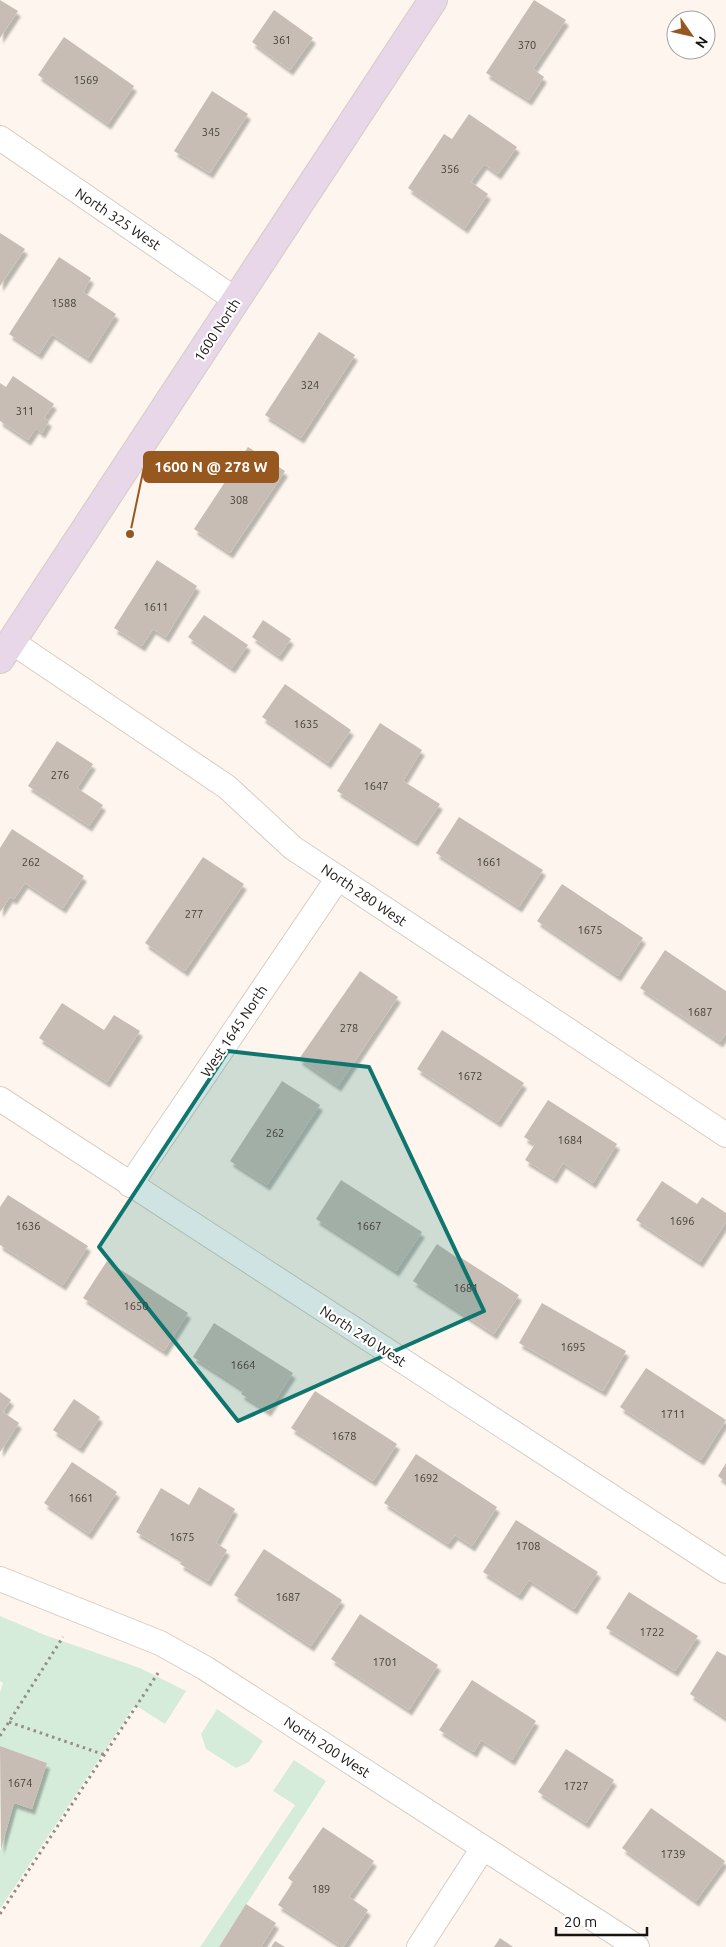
<svg xmlns="http://www.w3.org/2000/svg" width="726" height="1947" font-family="Ubuntu,sans-serif">
<style>
.green{fill:#d6ecdb}
.building{fill:#c7bdb4;filter:url(#shadow)}
.lines{fill:none;stroke-linecap:round;stroke-linejoin:round}
.street-casing{stroke:#d6cdc3;stroke-width:26}
.secondary-casing{stroke:#d6cdc3;stroke-width:30}
.path{stroke:#928d87;stroke-width:3;stroke-dasharray:2.5 4;stroke-linecap:butt}
.street{stroke:#fff;stroke-width:24}
.secondary{stroke:#e8d6e9;stroke-width:28}
.marked{fill:#0f766e;fill-opacity:0.2;stroke:#0f766e;stroke-width:4;stroke-linejoin:round}
.labels{text-anchor:middle;dominant-baseline:central;stroke-width:4.5;stroke-linejoin:round;paint-order:stroke}
.number-label{font-size:11px;fill:#423e39}
.street-label{font-size:14px;fill:#161310;stroke:#fff}
.leader{fill:none;stroke:#97581f;stroke-width:2}
.callout-dot{fill:#97581f;stroke:#fff;stroke-width:2}
.callout{fill:#97581f;stroke:#97581f;stroke-width:2}
.callout-label{font-size:15px;text-anchor:middle;font-weight:bold;fill:#fff}
</style>
<defs>
<filter id="shadow"><feDropShadow dx="3" dy="5.5" stdDeviation="1" flood-color="#0004"/></filter>
</defs>
<rect width="100%" height="100%" fill="#fef6ee"/>
<!-- green -->
<g class="green">
<path d="M 0,1616 L 45,1635 L 140,1668 L 186,1691 L 165,1724 L 135,1705 L 0,1909 L 0,1851 L 14,1803 L 32,1809 L 47,1763 L 0,1746 L 0,1693 L 3,1683 L 0,1681 Z"/>
<path d="M 217,1709 L 263,1741 L 249,1762 L 236,1768 L 206,1749 L 201,1734 Z"/>
<path d="M 294,1760 L 326,1781 L 219,1947 L 200,1947 L 295,1805 L 273,1791 Z"/>
</g>
<!-- building -->
<g class="building">
<path d="M 0,0 L 18,11 L 0,38 Z"/>
<path d="M 534,0 L 566,20 L 533,69 L 544,77 L 529,100 L 486,73 Z"/>
<path d="M 274,10 L 313,38 L 290,70 L 252,42 Z"/>
<path d="M 64,37 L 134,86 L 108,124 L 38,75 Z"/>
<path d="M 212,91 L 248,114 L 210,173 L 174,151 Z"/>
<path d="M 469,114 L 517,147 L 498,174 L 484,164 L 471,182 L 488,194 L 465,228 L 408,188 L 444,134 L 452,139 Z"/>
<path d="M 0,233 L 25,249 L 0,286 Z"/>
<path d="M 59,257 L 91,278 L 83,292 L 116,314 L 88,358 L 52,334 L 39,354 L 9,334 Z"/>
<path d="M 319,332 L 355,355 L 301,438 L 265,415 Z"/>
<path d="M 13,376 L 54,404 L 44,418 L 49,421 L 42,433 L 36,428 L 28,440 L 0,421 L 0,383 L 6,387 Z"/>
<path d="M 248,447 L 285,471 L 230,553 L 194,529 Z"/>
<path d="M 157,560 L 197,586 L 166,637 L 153,629 L 142,646 L 114,628 Z"/>
<path d="M 204,615 L 248,645 L 232,668 L 188,637 Z"/>
<path d="M 263,620 L 291,639 L 279,656 L 252,637 Z"/>
<path d="M 285,684 L 351,730 L 328,763 L 262,717 Z"/>
<path d="M 380,723 L 422,750 L 403,781 L 440,804 L 415,841 L 337,791 Z"/>
<path d="M 57,741 L 93,764 L 77,788 L 103,805 L 89,826 L 28,786 Z"/>
<path d="M 459,817 L 543,870 L 519,907 L 436,853 Z"/>
<path d="M 12,829 L 84,876 L 63,908 L 25,883 L 14,899 L 10,897 L 0,912 L 0,848 Z"/>
<path d="M 203,857 L 244,884 L 185,971 L 145,943 Z"/>
<path d="M 562,884 L 643,938 L 618,976 L 537,921 Z"/>
<path d="M 665,950 L 726,991 L 726,1033 L 720,1042 L 640,988 Z"/>
<path d="M 360,971 L 398,997 L 338,1086 L 299,1059 Z"/>
<path d="M 62,1003 L 104,1030 L 114,1015 L 140,1031 L 107,1082 L 39,1038 Z"/>
<path d="M 442,1030 L 524,1083 L 498,1122 L 417,1069 Z"/>
<path d="M 282,1081 L 320,1105 L 267,1185 L 230,1161 Z"/>
<path d="M 548,1100 L 617,1144 L 593,1183 L 563,1163 L 554,1178 L 525,1160 L 535,1144 L 524,1137 Z"/>
<path d="M 341,1180 L 422,1232 L 396,1271 L 316,1219 Z"/>
<path d="M 662,1181 L 697,1204 L 702,1197 L 726,1213 L 726,1222 L 700,1262 L 636,1220 Z"/>
<path d="M 8,1195 L 88,1246 L 63,1285 L 0,1245 L 0,1207 Z"/>
<path d="M 437,1244 L 459,1259 L 460,1257 L 519,1295 L 494,1334 L 413,1281 Z"/>
<path d="M 107,1261 L 188,1313 L 164,1351 L 83,1298 Z"/>
<path d="M 542,1303 L 626,1351 L 603,1391 L 519,1343 Z"/>
<path d="M 214,1323 L 293,1373 L 268,1411 L 241,1394 L 244,1390 L 193,1357 Z"/>
<path d="M 646,1368 L 726,1420 L 701,1460 L 620,1407 Z"/>
<path d="M 315,1391 L 397,1444 L 373,1481 L 291,1428 Z"/>
<path d="M 0,1392 L 11,1400 L 3,1412 L 19,1423 L 0,1452 Z"/>
<path d="M 74,1399 L 100,1417 L 80,1448 L 53,1430 Z"/>
<path d="M 416,1454 L 497,1507 L 472,1546 L 455,1535 L 448,1544 L 384,1503 Z"/>
<path d="M 72,1462 L 117,1492 L 89,1534 L 44,1503 Z"/>
<path d="M 726,1463 L 726,1482 L 718,1476 Z"/>
<path d="M 199,1487 L 235,1509 L 216,1543 L 227,1550 L 208,1581 L 180,1564 L 183,1560 L 136,1532 L 161,1488 L 189,1505 Z"/>
<path d="M 516,1520 L 598,1572 L 574,1609 L 529,1580 L 519,1595 L 483,1572 Z"/>
<path d="M 264,1549 L 342,1600 L 311,1646 L 234,1595 Z"/>
<path d="M 629,1592 L 698,1636 L 675,1671 L 606,1628 Z"/>
<path d="M 360,1614 L 438,1665 L 409,1710 L 331,1659 Z"/>
<path d="M 717,1651 L 726,1656 L 726,1718 L 690,1694 Z"/>
<path d="M 472,1680 L 536,1721 L 512,1760 L 481,1740 L 474,1752 L 439,1730 Z"/>
<path d="M 0,1746 L 47,1763 L 32,1809 L 14,1803 L 1,1849 Z"/>
<path d="M 566,1749 L 614,1780 L 586,1823 L 538,1792 Z"/>
<path d="M 651,1808 L 725,1861 L 696,1901 L 622,1848 Z"/>
<path d="M 323,1827 L 374,1861 L 349,1897 L 368,1910 L 343,1947 L 278,1905 L 293,1882 L 288,1878 Z"/>
<path d="M 246,1904 L 276,1923 L 261,1947 L 219,1947 Z"/>
<path d="M 500,1938 L 513,1947 L 494,1947 Z"/>
<path d="M 275,1941 L 285,1947 L 271,1947 Z"/>
</g>
<g class="lines">
<defs>
<g id="street">
<path d="M 0,138 L 236,300"/>
<path d="M 12,642 L 227,787 L 293,848 L 726,1135"/>
<path d="M 0,1099 L 726,1571"/>
<path d="M 130,1185 L 338,878"/>
<path d="M 0,1579 L 160,1643 L 205,1668 L 637,1947"/>
<path d="M 419,1947 L 483,1848"/>
</g>
<path id="secondary" d="M 0,659 L 433,0"/>
</defs>
<!-- street casing -->
<use href="#street" class="street-casing"/>
<!-- secondary casing -->
<use href="#secondary" class="secondary-casing"/>
<!-- path -->
<g class="path">
<path d="M 9,1722 L 105,1755"/>
<path d="M 0,1736 L 63,1637"/>
<path d="M 0,1914 L 158,1673"/>
</g>
<!-- street -->
<use href="#street" class="street"/>
<!-- secondary -->
<use href="#secondary" class="secondary"/>
</g>
<!-- marked area -->
<path class="marked" d="M 228,1051 L 369,1067 L 484,1311 L 238,1421 L 99,1247 Z"/>
<g class="labels">
<!-- number labels -->
<g class="number-label">
<text x="282" y="40">361</text>
<text x="527" y="45">370</text>
<text x="86" y="80">1569</text>
<text x="211" y="132">345</text>
<text x="450" y="169">356</text>
<text x="64" y="303">1588</text>
<text x="310" y="385">324</text>
<text x="25" y="411">311</text>
<text x="239" y="500">308</text>
<text x="156" y="607">1611</text>
<text x="306" y="724">1635</text>
<text x="60" y="775">276</text>
<text x="376" y="786">1647</text>
<text x="31" y="862">262</text>
<text x="489" y="862">1661</text>
<text x="194" y="914">277</text>
<text x="590" y="930">1675</text>
<text x="700" y="1012">1687</text>
<text x="349" y="1028">278</text>
<text x="470" y="1076">1672</text>
<text x="275" y="1133">262</text>
<text x="570" y="1140">1684</text>
<text x="682" y="1221">1696</text>
<text x="28" y="1226">1636</text>
<text x="369" y="1226">1667</text>
<text x="466" y="1288">1681</text>
<text x="136" y="1306">1650</text>
<text x="573" y="1347">1695</text>
<text x="243" y="1365">1664</text>
<text x="673" y="1414">1711</text>
<text x="344" y="1436">1678</text>
<text x="426" y="1478">1692</text>
<text x="81" y="1498">1661</text>
<text x="182" y="1537">1675</text>
<text x="528" y="1546">1708</text>
<text x="288" y="1597">1687</text>
<text x="652" y="1632">1722</text>
<text x="385" y="1662">1701</text>
<text x="20" y="1783">1674</text>
<text x="576" y="1786">1727</text>
<text x="673" y="1854">1739</text>
<text x="321" y="1889">189</text>
</g>
<!-- street labels -->
<g class="street-label">
<text transform="translate(118 219) rotate(34)">North 325 West</text>
<text transform="translate(217 330) rotate(-57)">1600 North</text>
<text transform="translate(364 895) rotate(34)">North 280 West</text>
<text transform="translate(234 1031) rotate(-56)">West 1645 North</text>
<text transform="translate(363 1336) rotate(33)">North 240 West</text>
<text transform="translate(327 1747) rotate(33)">North 200 West</text>
</g>
</g>
<!-- callouts -->
<path class="leader" d="M130 534L144 467"/>
<circle class="callout-dot" cx="130" cy="534" r="5"/>
<rect class="callout" x="144" y="452" width="134" height="30" rx="5"/>
<g class="callout-label">
<text x="211" y="472">1600 N @ 278 W</text>
</g>
<!-- north arrow -->
<g transform="translate(691 35) rotate(124)"><circle r="24" fill="#ffffff" stroke="#a2a19f"/>
<path d="M0-4L9 19L0 12L-9 19Z" fill="#97581f"/>
<text y="-8" font-size="14" font-weight="bold" text-anchor="middle" fill="#161310">N</text>
</g>
<!-- scale -->
<path d="M556 1927v8h91v-8" fill="none" stroke="#161310" stroke-width="2.5"/>
<text x="564" y="1927" font-size="15" fill="#161310" stroke="#ffffff" stroke-width="4" paint-order="stroke">20 m</text>
</svg>
